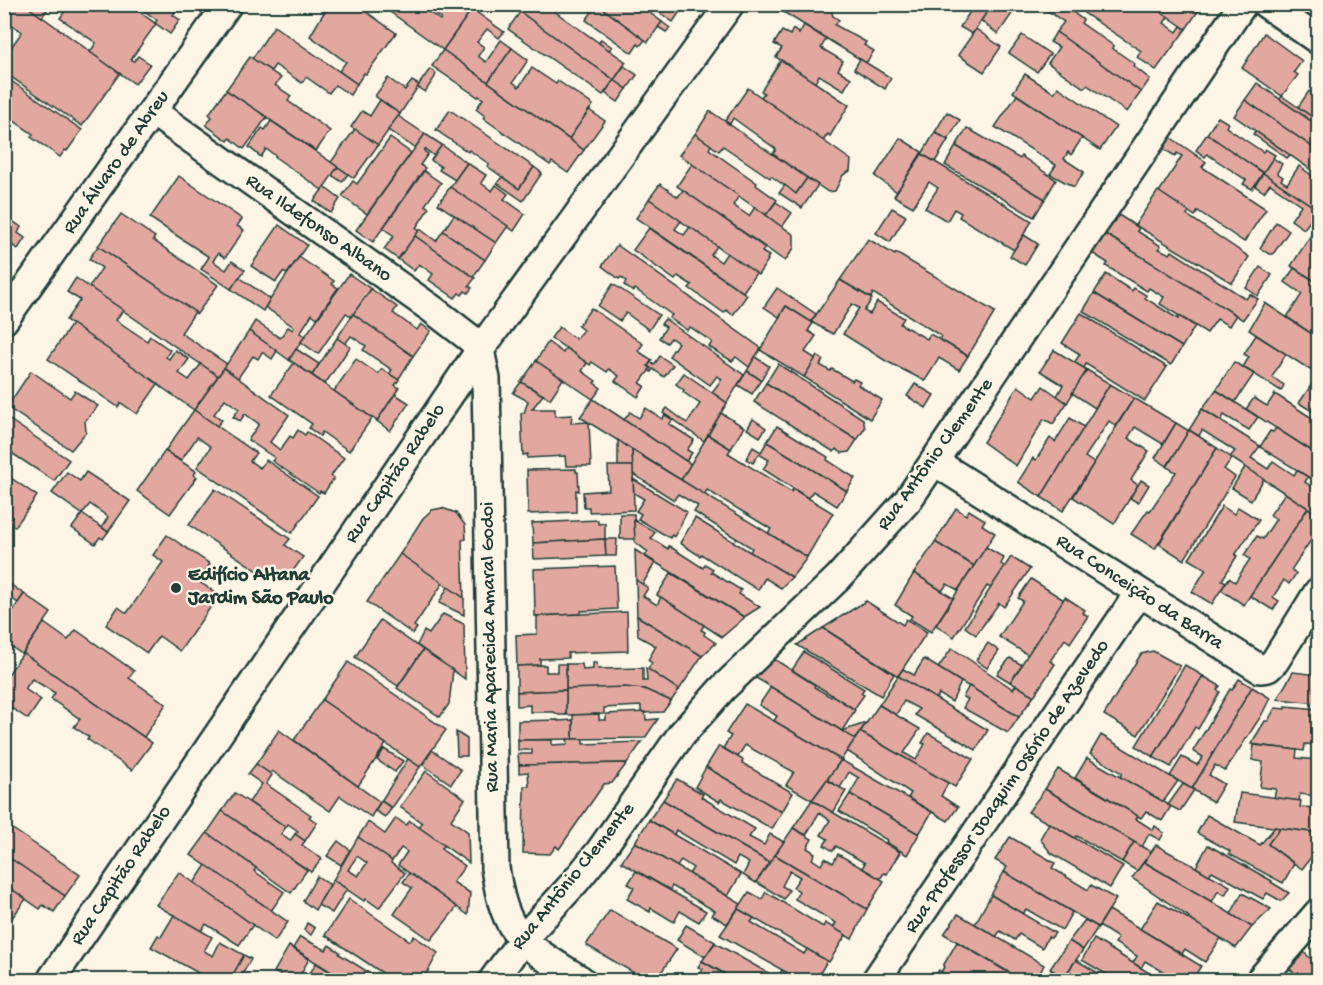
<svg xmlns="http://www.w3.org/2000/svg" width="1323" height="985" font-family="'Gochi Hand',sans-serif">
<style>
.building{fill:#e2a8a0;stroke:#1f3d34;stroke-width:1.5;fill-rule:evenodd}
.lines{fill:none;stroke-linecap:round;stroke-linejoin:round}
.minor-casing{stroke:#1f3d34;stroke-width:32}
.minor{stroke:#fcf5e5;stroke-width:27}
.poi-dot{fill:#1f3d34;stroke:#fcf5e5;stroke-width:2}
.labels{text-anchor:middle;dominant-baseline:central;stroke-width:4.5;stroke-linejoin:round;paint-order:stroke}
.street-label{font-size:20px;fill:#1f3d34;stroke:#fcf5e5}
.poi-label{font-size:20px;font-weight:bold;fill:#1f3d34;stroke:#fcf5e5;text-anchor:start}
</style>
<rect width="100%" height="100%" fill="#fcf5e5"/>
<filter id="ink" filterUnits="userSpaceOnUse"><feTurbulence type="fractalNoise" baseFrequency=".0167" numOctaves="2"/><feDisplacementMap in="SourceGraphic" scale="12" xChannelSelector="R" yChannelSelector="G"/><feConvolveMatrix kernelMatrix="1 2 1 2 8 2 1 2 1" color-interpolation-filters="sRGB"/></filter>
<g filter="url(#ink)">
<!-- building -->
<g class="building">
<path d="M 8,4 L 24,4 L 120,73 L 82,126 L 4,72 L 4,57 L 22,32 L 4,19 L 4,9 Z"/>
<path d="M 24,4 L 51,4 L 42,17 Z"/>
<path d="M 70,4 L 129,4 L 156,24 L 131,59 L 134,61 L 138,56 L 150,64 L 135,84 L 90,52 L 96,43 L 60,18 Z"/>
<path d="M 135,4 L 180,4 L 173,15 L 180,20 L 170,34 L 155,23 L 157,20 Z"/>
<path d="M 329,4 L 355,4 L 396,33 L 366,74 L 364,73 L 357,84 L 339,71 L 346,62 L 310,36 Z"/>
<path d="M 379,4 L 417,4 L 440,20 L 441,18 L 422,4 L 466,4 L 472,9 L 443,50 Z"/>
<path d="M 525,4 L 544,4 L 626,62 L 614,80 L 520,12 Z"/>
<path d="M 582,4 L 597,4 L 645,40 L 640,46 L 638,44 L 632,53 L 586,20 L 592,12 Z"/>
<path d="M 597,4 L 633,6 L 638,4 L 662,22 L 648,42 Z"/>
<path d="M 647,4 L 685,4 L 673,22 Z"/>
<path d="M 784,4 L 823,4 L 831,10 L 833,16 L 839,20 L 835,25 L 866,42 L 864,45 L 874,51 L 866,63 L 780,10 Z"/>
<path d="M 975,4 L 987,12 L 972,34 L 960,27 Z"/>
<path d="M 992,4 L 1018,5 L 998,34 L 981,21 Z"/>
<path d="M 1043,4 L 1062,4 L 1083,20 L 1081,23 L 1114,46 L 1112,48 L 1135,64 L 1133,66 L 1150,79 L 1141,92 L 1056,32 L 1064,22 L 1042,7 Z"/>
<path d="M 1090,4 L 1150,4 L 1168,17 L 1164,23 L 1177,32 L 1181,26 L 1186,29 L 1156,70 L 1137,57 L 1141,51 L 1084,13 Z"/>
<path d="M 1150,4 L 1203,4 L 1186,29 Z"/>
<path d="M 472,9 L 504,32 L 499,38 L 487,29 L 477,42 L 484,47 L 478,56 L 486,62 L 501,40 L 512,48 L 488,82 L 443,50 Z"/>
<path d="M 520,12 L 614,80 L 603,95 L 508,29 Z"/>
<path d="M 662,22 L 670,28 L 666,32 L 658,27 Z"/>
<path d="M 804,25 L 826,39 L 821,48 L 843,61 L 838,70 L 851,78 L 844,90 L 819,75 L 815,83 L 776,57 L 782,48 L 774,44 L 782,31 L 790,35 L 793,29 L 799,34 Z"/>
<path d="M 274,26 L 357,84 L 350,95 L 335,85 L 329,93 L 306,77 L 302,83 L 275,65 L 271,71 L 252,59 Z"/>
<path d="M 976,29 L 1001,47 L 984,72 L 958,55 Z"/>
<path d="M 1056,32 L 1141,92 L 1127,112 L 1087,85 L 1084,88 L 1048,63 L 1059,47 L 1050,42 Z"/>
<path d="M 1264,33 L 1302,61 L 1294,72 L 1298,75 L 1282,96 L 1242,68 Z"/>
<path d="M 1022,35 L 1050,54 L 1037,72 L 1009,53 Z"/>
<path d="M 601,39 L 612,47 L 609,50 L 599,43 Z"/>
<path d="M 512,48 L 528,60 L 513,82 L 519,87 L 532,68 L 556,84 L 558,81 L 593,105 L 569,139 L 488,82 Z"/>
<path d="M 443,50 L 584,150 L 568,173 L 552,162 L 550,165 L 483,118 L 485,116 L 476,109 L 483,99 L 479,96 L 478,97 L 432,66 Z"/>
<path d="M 250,57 L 281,78 L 275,85 L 291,96 L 288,101 L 330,131 L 316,151 L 226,90 Z"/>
<path d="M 860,59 L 891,78 L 885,89 L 854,69 Z"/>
<path d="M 781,60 L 849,105 L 830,136 L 828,134 L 823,141 L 761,97 L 764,93 L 761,91 Z"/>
<path d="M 624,66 L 637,75 L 627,89 L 614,80 Z"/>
<path d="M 430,69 L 436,73 L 435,77 L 425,92 L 417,87 Z"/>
<path d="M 1025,74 L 1054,93 L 1058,87 L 1116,127 L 1100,150 L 1013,92 Z"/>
<path d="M 4,76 L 82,130 L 67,151 L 65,150 L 60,157 L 31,137 L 33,134 L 4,114 Z"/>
<path d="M 388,78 L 405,90 L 412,81 L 419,85 L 400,114 L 375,96 Z"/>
<path d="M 614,80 L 627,89 L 618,102 L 605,93 Z"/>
<path d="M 1257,83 L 1318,126 L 1318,151 L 1245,100 Z"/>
<path d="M 748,88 L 851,160 L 850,171 L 843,175 L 835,191 L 828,192 L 773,154 L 776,149 L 733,118 L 730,124 L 725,121 Z"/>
<path d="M 226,90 L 267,117 L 244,149 L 230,138 L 228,141 L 206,125 L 212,117 L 209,114 Z"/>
<path d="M 1309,91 L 1318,98 L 1318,121 L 1298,107 Z"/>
<path d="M 1017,95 L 1082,138 L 1071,155 L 1068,152 L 1064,159 L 1084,172 L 1074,187 L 1050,174 L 1056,165 L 995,127 Z"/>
<path d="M 1282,96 L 1315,119 L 1313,122 L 1280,99 Z"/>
<path d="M 380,100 L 400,114 L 378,145 L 351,127 L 362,111 L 370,116 Z"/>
<path d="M 1245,100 L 1318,151 L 1317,174 L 1234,116 Z"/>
<path d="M 450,110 L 534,167 L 519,189 L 487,166 L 489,164 L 469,150 L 468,152 L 436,130 Z"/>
<path d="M 589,110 L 605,121 L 584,150 L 569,139 Z"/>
<path d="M 710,111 L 807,178 L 796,194 L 771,176 L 770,178 L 723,146 L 719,151 L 695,134 Z"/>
<path d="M 947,112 L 960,120 L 948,140 L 935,132 Z"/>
<path d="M 398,116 L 425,134 L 415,148 L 388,130 Z"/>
<path d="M 1218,117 L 1228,123 L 1226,127 L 1263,152 L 1265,149 L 1275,155 L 1263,173 L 1207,134 Z"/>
<path d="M 271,121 L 338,167 L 322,190 L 275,157 L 276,156 L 266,149 L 261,157 L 249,147 L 262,128 L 265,130 Z"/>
<path d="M 967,128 L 1020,159 L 1021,156 L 1056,180 L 1045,199 L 956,146 Z"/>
<path d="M 355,129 L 378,145 L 354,178 L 331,162 Z"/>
<path d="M 1255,131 L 1290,155 L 1287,158 L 1253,134 Z"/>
<path d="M 935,132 L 948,140 L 935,162 L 922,154 Z"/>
<path d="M 425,134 L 442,145 L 434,156 L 425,149 L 424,151 L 428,154 L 420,165 L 425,168 L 373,242 L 356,230 Z"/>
<path d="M 695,134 L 711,145 L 709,149 L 757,183 L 756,185 L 777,200 L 766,215 L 679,155 Z"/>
<path d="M 1207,134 L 1263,173 L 1252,189 L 1243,184 L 1246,180 L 1207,154 L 1205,157 L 1196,150 Z"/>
<path d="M 1170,137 L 1206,162 L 1202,167 L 1266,209 L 1244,242 L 1198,211 L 1195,216 L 1159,192 L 1182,156 L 1177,153 L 1175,156 L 1162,148 Z"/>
<path d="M 390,138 L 411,153 L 367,214 L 342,196 L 353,181 L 357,184 Z"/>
<path d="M 900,138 L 922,152 L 897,192 L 875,176 Z"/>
<path d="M 442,145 L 467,163 L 455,180 L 439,170 L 441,167 L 431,160 Z"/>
<path d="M 956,146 L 1045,199 L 1034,217 L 945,165 Z"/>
<path d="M 922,154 L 1032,221 L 1014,250 L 959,217 L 961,213 L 954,209 L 947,221 L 925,208 L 938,188 L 929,182 L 913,207 L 894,196 Z"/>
<path d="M 1273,158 L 1282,164 L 1277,173 L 1283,177 L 1281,180 L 1287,184 L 1299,166 L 1318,180 L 1318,210 L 1263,173 Z"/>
<path d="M 467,163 L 486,175 L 481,183 L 492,191 L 496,185 L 508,194 L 504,199 L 525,214 L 514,231 L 450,187 Z"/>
<path d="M 692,164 L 739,196 L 733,205 L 749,216 L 755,207 L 794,235 L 794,248 L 785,261 L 677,186 Z"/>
<path d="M 338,167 L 348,174 L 342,182 L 332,175 Z"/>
<path d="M 534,167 L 542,173 L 523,201 L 497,183 L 502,177 L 519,189 Z"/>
<path d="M 424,171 L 441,183 L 425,205 L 429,208 L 416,228 L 419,231 L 398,259 L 384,249 L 394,236 L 383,228 Z"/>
<path d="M 1263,173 L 1318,210 L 1304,229 L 1291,220 L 1301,205 L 1270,184 L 1264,192 L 1255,186 Z"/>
<path d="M 179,176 L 242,219 L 237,226 L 244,230 L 225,258 L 218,253 L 213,261 L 226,270 L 232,261 L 245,270 L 231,289 L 201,269 L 209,257 L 150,218 Z"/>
<path d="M 807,178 L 818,185 L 802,208 L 779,193 L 785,185 L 796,194 Z"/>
<path d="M 660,184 L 678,197 L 683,190 L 765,248 L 762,252 L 769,256 L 767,259 L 768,260 L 758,275 L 649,199 Z"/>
<path d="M 324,187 L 340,199 L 331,213 L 314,201 Z"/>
<path d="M 450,187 L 508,226 L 496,243 L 438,204 Z"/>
<path d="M 1158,191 L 1189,212 L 1187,215 L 1249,257 L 1232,283 L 1135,225 Z"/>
<path d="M 649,199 L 681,221 L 675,229 L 684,235 L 690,227 L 717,246 L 711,255 L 721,262 L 727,253 L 756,273 L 743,292 L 636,218 Z"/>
<path d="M 776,202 L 792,213 L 782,227 L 766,215 Z"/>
<path d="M 892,208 L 906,216 L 890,242 L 876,233 Z"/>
<path d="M 121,214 L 155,237 L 153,240 L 218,285 L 197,314 L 98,246 Z"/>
<path d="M 1117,214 L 1139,228 L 1137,231 L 1161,246 L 1159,249 L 1170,254 L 1172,251 L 1246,299 L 1250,294 L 1258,299 L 1244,318 L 1243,320 L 1105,234 Z"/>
<path d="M 454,215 L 496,243 L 485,260 L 443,231 Z"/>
<path d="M 5,222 L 11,226 L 14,222 L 21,227 L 18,233 L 25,238 L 18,249 L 4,240 Z"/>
<path d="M 1276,222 L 1289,231 L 1273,254 L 1269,254 L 1260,248 Z"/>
<path d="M 279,225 L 307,245 L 287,274 L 283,272 L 276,282 L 251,266 Z"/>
<path d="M 649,228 L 747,295 L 733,315 L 726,310 L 724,313 L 689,288 L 692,285 L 678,276 L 675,280 L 633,250 Z"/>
<path d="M 420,229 L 436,241 L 443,231 L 485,260 L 473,277 L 415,236 Z"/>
<path d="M 1105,234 L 1236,315 L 1229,326 L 1217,319 L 1207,333 L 1160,304 L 1164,297 L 1149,288 L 1147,291 L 1106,266 L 1108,263 L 1092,253 Z"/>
<path d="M 1024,235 L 1038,244 L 1025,265 L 1010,256 Z"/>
<path d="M 1311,235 L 1318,239 L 1318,283 L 1291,266 Z"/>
<path d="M 415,236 L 475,278 L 469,286 L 472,288 L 468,293 L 465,291 L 462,295 L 459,293 L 455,298 L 429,280 L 433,274 L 419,264 L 414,271 L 398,259 Z"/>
<path d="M 868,239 L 895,255 L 896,253 L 995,312 L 968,356 L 939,339 L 941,336 L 873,293 L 871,298 L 840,280 Z"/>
<path d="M 617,245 L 761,348 L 749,367 L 736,357 L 732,361 L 709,347 L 712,342 L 690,327 L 687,330 L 669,318 L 672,315 L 635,289 L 633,292 L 624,285 L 626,281 L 621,277 L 619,279 L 602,266 Z"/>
<path d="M 98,246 L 195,312 L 181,333 L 227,364 L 218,376 L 89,287 L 102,268 L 89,259 Z"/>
<path d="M 299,257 L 334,281 L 332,284 L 338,288 L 317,318 L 312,314 L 300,333 L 305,336 L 289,360 L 249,331 L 255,321 L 280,338 L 288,327 L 293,330 L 294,327 L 265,307 Z"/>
<path d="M 1260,267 L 1272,275 L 1258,296 L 1246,288 Z"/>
<path d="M 1294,268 L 1318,283 L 1318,338 L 1287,317 L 1302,294 L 1285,282 Z"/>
<path d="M 349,274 L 371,289 L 352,317 L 346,313 L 318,354 L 301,342 Z"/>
<path d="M 1106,274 L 1132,291 L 1134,288 L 1146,295 L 1145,298 L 1178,319 L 1179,316 L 1195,326 L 1182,347 L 1094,293 Z"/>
<path d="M 239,277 L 270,299 L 263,311 L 231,289 Z"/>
<path d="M 76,278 L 123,310 L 116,320 L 147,341 L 150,336 L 170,350 L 166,357 L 169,359 L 175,350 L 189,359 L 179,373 L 189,380 L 201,364 L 218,376 L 194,410 L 66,320 L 80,300 L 67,292 Z"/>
<path d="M 840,280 L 872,299 L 864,311 L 870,314 L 877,302 L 904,318 L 900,324 L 927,339 L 930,334 L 968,356 L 959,370 L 939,358 L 925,381 L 886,361 L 843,334 L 859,308 L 852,304 L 833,334 L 811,322 Z"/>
<path d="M 613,284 L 659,315 L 649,330 L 626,313 L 620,321 L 598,306 Z"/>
<path d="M 777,288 L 816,314 L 811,322 L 786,306 L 779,317 L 764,307 Z"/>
<path d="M 371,289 L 397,307 L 393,313 L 417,330 L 421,324 L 431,331 L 413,356 L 353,314 Z"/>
<path d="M 1094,293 L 1182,347 L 1171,365 L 1083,311 Z"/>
<path d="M 1265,303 L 1318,338 L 1318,375 L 1249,330 Z"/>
<path d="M 786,306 L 813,323 L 808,331 L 816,336 L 805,352 L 816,359 L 804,377 L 760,350 Z"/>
<path d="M 591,308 L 643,344 L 638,351 L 652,360 L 648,366 L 651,368 L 640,383 L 645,386 L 638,397 L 615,381 L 619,376 L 609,369 L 607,372 L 592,362 L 590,365 L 551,338 L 559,327 L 576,339 L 583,330 L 578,326 Z"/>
<path d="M 1081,313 L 1167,367 L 1145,401 L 1086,364 L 1084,368 L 1074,363 L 1080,354 L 1062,343 Z"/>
<path d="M 353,314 L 413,356 L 398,380 L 389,374 L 392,370 L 363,350 L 366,346 L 351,336 L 345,344 L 337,338 Z"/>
<path d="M 665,319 L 744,375 L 727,403 L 712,392 L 722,379 L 717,376 L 710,385 L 669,356 L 678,343 L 671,338 L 667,343 L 659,338 L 666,327 L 661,324 Z"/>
<path d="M 72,324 L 158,384 L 137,414 L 121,403 L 118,407 L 48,359 Z"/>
<path d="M 249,331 L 277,351 L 272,359 L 262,352 L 258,359 L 253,356 L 238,378 L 224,368 Z"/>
<path d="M 1256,335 L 1286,354 L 1272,377 L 1284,385 L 1281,391 L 1243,367 L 1249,357 L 1244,354 Z"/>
<path d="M 337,338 L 350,347 L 325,384 L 312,375 Z"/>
<path d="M 548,342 L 563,353 L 566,348 L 587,363 L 582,371 L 596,381 L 594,383 L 601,388 L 593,399 L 536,361 Z"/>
<path d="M 296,349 L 319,364 L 312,375 L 289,360 Z"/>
<path d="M 1054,350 L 1087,370 L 1067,403 L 1057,396 L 1063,385 L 1040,371 Z"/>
<path d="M 660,356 L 673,365 L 664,377 L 653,369 L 651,372 L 649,370 L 651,368 L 648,366 L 651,362 L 654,365 Z"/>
<path d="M 817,356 L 823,360 L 820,365 L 830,371 L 832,369 L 852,381 L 854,379 L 860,382 L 858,385 L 882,400 L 870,419 L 804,377 Z"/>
<path d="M 755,357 L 769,366 L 761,380 L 747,371 Z"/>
<path d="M 356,359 L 378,374 L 382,369 L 399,380 L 395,385 L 399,388 L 377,421 L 334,391 Z"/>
<path d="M 536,361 L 563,379 L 550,399 L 521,382 Z"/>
<path d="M 1234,362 L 1254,374 L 1235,402 L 1216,390 Z"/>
<path d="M 294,363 L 372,418 L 349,451 L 322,432 L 320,436 L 309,428 L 312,424 L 271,395 Z"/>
<path d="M 778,364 L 863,419 L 865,428 L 857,440 L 766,383 Z"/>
<path d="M 224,368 L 289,415 L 270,442 L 280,450 L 290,436 L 293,438 L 298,430 L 305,435 L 307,432 L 344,458 L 331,476 L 334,478 L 324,493 L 320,491 L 319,493 L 272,461 L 275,458 L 248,440 L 259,424 L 245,414 L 240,421 L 233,417 L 239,409 L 225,399 L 214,414 L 222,420 L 217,426 L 194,410 Z"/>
<path d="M 1087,370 L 1110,384 L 1095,408 L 1072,393 Z"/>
<path d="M 31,371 L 70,398 L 75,391 L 98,406 L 85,421 L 86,432 L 71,450 L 7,407 Z"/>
<path d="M 747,371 L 761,380 L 752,394 L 738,385 Z"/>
<path d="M 684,373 L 727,403 L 704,441 L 663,413 L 667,408 L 687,423 L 700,404 L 683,392 L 684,390 L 676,384 Z"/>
<path d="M 521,382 L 543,395 L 532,409 L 555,409 L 555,416 L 572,415 L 571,423 L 589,422 L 591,466 L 566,466 L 565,456 L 527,458 L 528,454 L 523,455 L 521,413 L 524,413 L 528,401 L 513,393 Z"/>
<path d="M 766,383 L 857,440 L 849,452 L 842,453 L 836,449 L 834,452 L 754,402 Z"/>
<path d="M 915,384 L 934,395 L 926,408 L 907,396 Z"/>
<path d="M 1110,384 L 1134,398 L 1116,426 L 1109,421 L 1085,457 L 1094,463 L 1063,511 L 1041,497 Z"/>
<path d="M 1312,384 L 1318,388 L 1318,415 L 1299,403 Z"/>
<path d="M 1018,386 L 1035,398 L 1043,386 L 1067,403 L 1053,424 L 1044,419 L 1016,466 L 983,442 Z"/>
<path d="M 1216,390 L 1258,417 L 1249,430 L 1224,415 L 1221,421 L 1202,409 Z"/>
<path d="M 395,394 L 409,403 L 390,431 L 377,421 Z"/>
<path d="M 1275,394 L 1318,422 L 1318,455 L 1246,409 L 1254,398 L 1267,406 Z"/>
<path d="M 1134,398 L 1176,423 L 1163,444 L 1135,427 L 1128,438 L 1149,451 L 1131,480 L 1138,485 L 1114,524 L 1073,497 Z"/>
<path d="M 593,399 L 691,464 L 681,480 L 580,417 Z"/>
<path d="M 646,408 L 662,419 L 665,415 L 673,420 L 669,424 L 694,440 L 687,450 L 692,453 L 686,461 L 624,420 L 630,412 L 639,418 Z"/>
<path d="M 1202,409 L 1260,446 L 1251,458 L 1268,469 L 1273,461 L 1294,475 L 1297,470 L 1308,477 L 1305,482 L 1318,491 L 1318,515 L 1230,457 L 1235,451 L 1202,430 L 1199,436 L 1189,430 Z"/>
<path d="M 194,410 L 256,453 L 250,461 L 260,468 L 266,460 L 318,496 L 292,533 L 197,467 L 211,447 L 197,437 L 181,461 L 165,451 Z"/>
<path d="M 721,413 L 744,427 L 731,449 L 708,435 Z"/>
<path d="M 4,416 L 69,460 L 54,481 L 4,448 Z"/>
<path d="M 1070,418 L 1084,427 L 1041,497 L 1018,482 L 1033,458 L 1036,460 L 1050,438 L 1055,442 Z"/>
<path d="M 753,419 L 766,428 L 760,437 L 747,429 Z"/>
<path d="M 1176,423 L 1189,431 L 1167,466 L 1155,458 Z"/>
<path d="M 777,426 L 828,457 L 827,460 L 855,478 L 847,491 L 767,442 Z"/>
<path d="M 1276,428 L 1318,455 L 1318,483 L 1260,447 L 1270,431 L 1273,432 Z"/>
<path d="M 1189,430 L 1217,448 L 1155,549 L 1131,534 L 1148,510 L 1150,511 L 1176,472 L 1167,467 Z"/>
<path d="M 708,435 L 731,449 L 728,453 L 791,492 L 793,489 L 833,513 L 807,557 L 768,533 L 771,529 L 707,490 L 704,495 L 681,480 Z"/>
<path d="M 618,440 L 632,450 L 633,466 L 618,466 Z"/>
<path d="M 767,442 L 847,491 L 837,506 L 813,491 L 808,498 L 763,469 L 769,460 L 759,454 L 753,463 L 746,459 L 753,447 L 761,452 Z"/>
<path d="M 1217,448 L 1232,458 L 1224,469 L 1235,477 L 1184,560 L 1159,544 Z"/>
<path d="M 632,450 L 807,557 L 806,559 L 792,577 L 750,552 L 752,548 L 694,512 L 698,506 L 678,494 L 674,500 L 633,474 Z"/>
<path d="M 165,451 L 196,471 L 194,475 L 197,477 L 170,514 L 137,491 Z"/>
<path d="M 608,466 L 633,466 L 634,510 L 589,512 L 589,507 L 584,507 L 583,492 L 609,490 Z"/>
<path d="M 1245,467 L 1264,479 L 1251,500 L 1232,488 Z"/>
<path d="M 576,469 L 576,472 L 578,472 L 579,491 L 576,490 L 576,512 L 528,514 L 527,470 Z"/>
<path d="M 67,472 L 80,481 L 86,472 L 130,501 L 108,532 L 102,527 L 108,517 L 90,504 L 82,514 L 52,493 Z"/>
<path d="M 4,473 L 37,496 L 15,527 L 4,520 Z"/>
<path d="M 633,479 L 687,512 L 674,537 L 672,535 L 670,538 L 638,519 L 641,514 L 636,511 L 644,499 L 634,493 Z"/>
<path d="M 1141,480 L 1149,485 L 1138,503 L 1130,498 Z"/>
<path d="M 215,489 L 290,539 L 285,545 L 303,557 L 285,582 L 268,570 L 264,575 L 189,525 Z"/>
<path d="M 1285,493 L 1308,508 L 1244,605 L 1221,590 L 1229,578 L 1235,582 L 1250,559 L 1244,555 L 1257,536 L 1263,539 L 1276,519 L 1270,515 Z"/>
<path d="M 1222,506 L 1234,514 L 1238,507 L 1259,520 L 1235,555 L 1237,556 L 1222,580 L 1226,582 L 1212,604 L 1192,592 L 1206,569 L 1189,559 Z"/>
<path d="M 442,508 L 456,513 L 465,525 L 466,539 L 462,540 L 464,598 L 400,554 L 423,518 L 432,510 Z"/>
<path d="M 956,508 L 966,515 L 969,510 L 985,520 L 982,525 L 995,533 L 974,566 L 935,542 Z"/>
<path d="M 1308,508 L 1318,515 L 1318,532 L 1317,531 L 1291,570 L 1296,574 L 1289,584 L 1284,580 L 1273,597 L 1279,601 L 1273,610 L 1250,596 Z"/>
<path d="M 82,514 L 108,532 L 103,539 L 100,537 L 95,544 L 72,528 Z"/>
<path d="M 620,514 L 634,514 L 635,539 L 620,539 Z"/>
<path d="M 695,518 L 750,552 L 792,577 L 781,588 L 765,578 L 758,590 L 701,554 L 700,556 L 680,543 Z"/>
<path d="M 598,520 L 598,524 L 605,523 L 605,539 L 533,543 L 532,523 Z"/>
<path d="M 634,520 L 655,532 L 651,538 L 668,549 L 669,546 L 703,568 L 705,564 L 713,569 L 711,572 L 741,590 L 739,594 L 760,607 L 744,617 L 645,556 L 648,552 L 635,542 Z"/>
<path d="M 167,535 L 210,564 L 198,581 L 219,595 L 180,651 L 159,636 L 147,653 L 106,625 L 118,607 L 127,613 L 163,562 L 153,555 Z"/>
<path d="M 605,539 L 606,556 L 534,559 L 533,543 Z"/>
<path d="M 605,539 L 617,539 L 616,556 L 606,556 Z"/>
<path d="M 935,542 L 974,566 L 958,590 L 947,584 L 942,591 L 914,573 Z"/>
<path d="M 986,547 L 1004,558 L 1001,564 L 1005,567 L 991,588 L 987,586 L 954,637 L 936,625 Z"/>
<path d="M 635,550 L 655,563 L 642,585 L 636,580 Z"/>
<path d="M 400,554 L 443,583 L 414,626 L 417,628 L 413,634 L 367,602 Z"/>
<path d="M 1011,557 L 1030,569 L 1004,607 L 999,603 L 976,635 L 965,627 Z"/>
<path d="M 615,566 L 617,609 L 581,611 L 581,614 L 535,616 L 534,569 Z"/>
<path d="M 671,573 L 744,617 L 744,618 L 722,637 L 657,595 Z"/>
<path d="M 914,573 L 953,598 L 931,632 L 910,619 L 912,616 L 895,605 Z"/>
<path d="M 1031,579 L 1064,600 L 1028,655 L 999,637 L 1023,601 L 1018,598 Z"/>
<path d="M 4,580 L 24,594 L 18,603 L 4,593 Z"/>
<path d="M 636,580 L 648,588 L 643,596 L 657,605 L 661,597 L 704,625 L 701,630 L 705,632 L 704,635 L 716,643 L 702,656 L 637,616 Z"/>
<path d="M 448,587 L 464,598 L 464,615 L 439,603 Z"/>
<path d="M 24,594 L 51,613 L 22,654 L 4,642 L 4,618 L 7,619 Z"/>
<path d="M 1065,597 L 1085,610 L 1083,613 L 1088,616 L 1070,643 L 1065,639 L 1050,661 L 1055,664 L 1034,696 L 1010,682 Z"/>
<path d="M 866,601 L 903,625 L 906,619 L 927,632 L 898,676 L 823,628 Z"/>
<path d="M 627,612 L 628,651 L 568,653 L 568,658 L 540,659 L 540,665 L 517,666 L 516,635 L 537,634 L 537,616 Z"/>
<path d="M 443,614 L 464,624 L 465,679 L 417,645 L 424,631 L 429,634 Z"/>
<path d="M 637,616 L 702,656 L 679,690 L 648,669 L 652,663 L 648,660 L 656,646 L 638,636 Z"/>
<path d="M 380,620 L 423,650 L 398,686 L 355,657 Z"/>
<path d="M 44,623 L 68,640 L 76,630 L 134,671 L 129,678 L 166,704 L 144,737 L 23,653 Z"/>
<path d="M 823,628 L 894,674 L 881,696 L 797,645 Z"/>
<path d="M 988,643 L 999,651 L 987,668 L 976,660 Z"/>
<path d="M 952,648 L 1013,689 L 1016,685 L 1034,696 L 1019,717 L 938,668 Z"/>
<path d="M 423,650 L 453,670 L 449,704 L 440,717 L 397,688 Z"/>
<path d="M 1153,651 L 1180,666 L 1138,735 L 1104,715 L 1141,654 Z"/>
<path d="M 804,652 L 864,689 L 861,693 L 864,695 L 854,709 L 792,670 Z"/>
<path d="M 23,653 L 152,743 L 132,770 L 87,739 L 89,737 L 74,727 L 80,719 L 51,699 L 55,693 L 32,679 L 25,689 L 41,700 L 28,719 L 4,703 L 4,680 Z"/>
<path d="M 771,657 L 815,685 L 814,687 L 831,697 L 832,695 L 855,710 L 842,731 L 753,676 Z"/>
<path d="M 1010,658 L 1022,665 L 1010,682 L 997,674 Z"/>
<path d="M 924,659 L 961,682 L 952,702 L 939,694 L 936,699 L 898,676 L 903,669 L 914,675 Z"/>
<path d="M 348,662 L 446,730 L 420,767 L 322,700 Z"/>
<path d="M 593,663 L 597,663 L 598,669 L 643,668 L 643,681 L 647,681 L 646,668 L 679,690 L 671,701 L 644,689 L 566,689 L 566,664 L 582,664 L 583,670 L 593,669 Z"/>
<path d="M 557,664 L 566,664 L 566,690 L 517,692 L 517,666 L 546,665 L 546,672 L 557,672 Z"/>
<path d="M 1185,665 L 1203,676 L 1153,757 L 1136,746 Z"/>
<path d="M 1318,671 L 1318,703 L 1277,699 L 1293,672 L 1318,675 Z"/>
<path d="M 898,676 L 988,730 L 976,750 L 915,715 L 919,709 L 904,701 L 896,715 L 879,705 Z"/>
<path d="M 1203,676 L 1220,686 L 1217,690 L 1220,692 L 1198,729 L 1195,727 L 1171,767 L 1153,757 Z"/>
<path d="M 1239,679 L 1252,687 L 1192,789 L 1170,776 L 1182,757 L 1197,765 L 1203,757 L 1193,751 L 1230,689 L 1232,690 Z"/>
<path d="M 969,686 L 1019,717 L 1008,733 L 963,708 L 968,699 L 963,697 Z"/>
<path d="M 625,687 L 644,689 L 671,701 L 663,712 L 641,713 L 641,706 L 604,708 L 604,714 L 566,715 L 566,689 Z"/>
<path d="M 771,687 L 855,739 L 841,760 L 774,721 L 777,716 L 759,705 Z"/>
<path d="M 1252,687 L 1270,698 L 1261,716 L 1225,771 L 1215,765 L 1209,775 L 1224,784 L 1213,802 L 1192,789 Z"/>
<path d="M 566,690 L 566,715 L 559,715 L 554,712 L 530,712 L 530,705 L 517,706 L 517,692 Z"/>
<path d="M 322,700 L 386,744 L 358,786 L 294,740 Z"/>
<path d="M 745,704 L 841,760 L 812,800 L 786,785 L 794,772 L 745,745 L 738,757 L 723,748 L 731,736 L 726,733 Z"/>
<path d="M 879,705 L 920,729 L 904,753 L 916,760 L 925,744 L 922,743 L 928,733 L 973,759 L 955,787 L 860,732 Z"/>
<path d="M 1285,706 L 1318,709 L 1318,752 L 1316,752 L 1316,745 L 1305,744 L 1304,751 L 1251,744 L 1265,721 L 1268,721 L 1275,708 L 1285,709 Z"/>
<path d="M 645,712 L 646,720 L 658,719 L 645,738 L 573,739 L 573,715 L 599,714 L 599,720 L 606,720 L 606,714 Z"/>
<path d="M 558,720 L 558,721 L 573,720 L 573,739 L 518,740 L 518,721 Z"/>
<path d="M 866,723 L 855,739 L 842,731 Z"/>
<path d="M 279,730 L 380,802 L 371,817 L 340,796 L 330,811 L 272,771 L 270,774 L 256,764 Z"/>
<path d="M 456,732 L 467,739 L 467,756 L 457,756 Z"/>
<path d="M 860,732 L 948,783 L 941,796 L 958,807 L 948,821 L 908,798 L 911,793 L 847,751 Z"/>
<path d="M 1101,735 L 1178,781 L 1163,802 L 1120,777 L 1122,773 L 1090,754 Z"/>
<path d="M 567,739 L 583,739 L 583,744 L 642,742 L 627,763 L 519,765 L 518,754 L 532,754 L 532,750 L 518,750 L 518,740 L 552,740 L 552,745 L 568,744 Z"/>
<path d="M 1254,745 L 1297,750 L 1296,758 L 1318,760 L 1318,796 L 1300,794 L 1299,801 L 1274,798 L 1276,789 L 1260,787 L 1263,762 L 1252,760 Z"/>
<path d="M 719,746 L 743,760 L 742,763 L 793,793 L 782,812 L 706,767 Z"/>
<path d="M 384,749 L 403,761 L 395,772 L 377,760 Z"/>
<path d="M 432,750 L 461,770 L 451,784 L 423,765 Z"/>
<path d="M 1087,758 L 1171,806 L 1162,821 L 1146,811 L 1141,818 L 1075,778 Z"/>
<path d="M 408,759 L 420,767 L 392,808 L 381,801 Z"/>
<path d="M 841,760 L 932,812 L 919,834 L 850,794 L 859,778 L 849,772 L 840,788 L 827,780 Z"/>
<path d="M 627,763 L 612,783 L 604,784 L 559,849 L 556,846 L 550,854 L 523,853 L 524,786 L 529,786 L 528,772 L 519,773 L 519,765 Z"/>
<path d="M 256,764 L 272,775 L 266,784 L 311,815 L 309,817 L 317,823 L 305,841 L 295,834 L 298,831 L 288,824 L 286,827 L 249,802 L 262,784 L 248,774 Z"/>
<path d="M 706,767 L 782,812 L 772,829 L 721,799 L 719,802 L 695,787 Z"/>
<path d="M 1058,769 L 1138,816 L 1136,819 L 1153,830 L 1155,826 L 1164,833 L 1160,840 L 1149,834 L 1142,847 L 1045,789 Z"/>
<path d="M 426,771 L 465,799 L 451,820 L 468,832 L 469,863 L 419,828 L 422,823 L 400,807 Z"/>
<path d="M 677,779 L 703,794 L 701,797 L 755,829 L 749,837 L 764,845 L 770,834 L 784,842 L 770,863 L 663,800 Z"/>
<path d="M 827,780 L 846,791 L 833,813 L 812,800 Z"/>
<path d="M 1183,784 L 1194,790 L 1180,811 L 1168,805 Z"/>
<path d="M 1045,789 L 1134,842 L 1122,862 L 1077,836 L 1075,838 L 1028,812 Z"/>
<path d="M 235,793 L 286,827 L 281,834 L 290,841 L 295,834 L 305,841 L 302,845 L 322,859 L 311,872 L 222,811 Z"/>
<path d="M 1240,793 L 1301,801 L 1300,807 L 1318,808 L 1318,833 L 1235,822 Z"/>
<path d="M 850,794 L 919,834 L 907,855 L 886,842 L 887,840 L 839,811 Z"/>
<path d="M 663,800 L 770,863 L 756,883 L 743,875 L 749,863 L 738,857 L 734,865 L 676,830 L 674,835 L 649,820 Z"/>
<path d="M 812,800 L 900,852 L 887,874 L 884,873 L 880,879 L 862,868 L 865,863 L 836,846 L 833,851 L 824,845 L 828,839 L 821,835 L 830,820 L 819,813 L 806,835 L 793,828 Z"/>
<path d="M 381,801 L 392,808 L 385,817 L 375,811 Z"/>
<path d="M 222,811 L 307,870 L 291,893 L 207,833 Z"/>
<path d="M 1207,815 L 1260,845 L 1275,827 L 1280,828 L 1268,844 L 1294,864 L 1283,883 L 1229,854 L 1230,851 L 1197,833 Z"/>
<path d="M 396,818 L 406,825 L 410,821 L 444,845 L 441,849 L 465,866 L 453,882 L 470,893 L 468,915 L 398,865 L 407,852 L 401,848 L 392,861 L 358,837 L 368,822 L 385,834 Z"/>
<path d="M 649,820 L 741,874 L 728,896 L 689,874 L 693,868 L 681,860 L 677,867 L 635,842 Z"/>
<path d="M 4,823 L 80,875 L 65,896 L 4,854 Z"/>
<path d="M 1049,823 L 1123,866 L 1110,888 L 1051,853 L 1040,839 Z"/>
<path d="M 793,828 L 812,839 L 807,848 L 815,853 L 812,859 L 821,865 L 825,858 L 833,863 L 838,854 L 884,881 L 867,909 L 775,855 Z"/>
<path d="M 1280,828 L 1318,833 L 1318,848 L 1302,869 L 1268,844 Z"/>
<path d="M 207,833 L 256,868 L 254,871 L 284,892 L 271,911 L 191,855 Z"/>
<path d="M 358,837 L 392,861 L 391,863 L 405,873 L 379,908 L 366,899 L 364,901 L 333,880 ZM 357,856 L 367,863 L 358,876 L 348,870 Z"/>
<path d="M 1010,837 L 1055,863 L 1052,868 L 1088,890 L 1091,885 L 1116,899 L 1098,927 L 1004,872 L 1007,867 L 995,860 Z"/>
<path d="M 338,841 L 350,850 L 341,865 L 327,856 Z"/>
<path d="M 635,842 L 741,904 L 727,924 L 712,915 L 715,911 L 672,886 L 670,890 L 621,862 Z"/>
<path d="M 1134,842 L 1151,852 L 1137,871 L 1122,862 Z"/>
<path d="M 1156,845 L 1230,886 L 1225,895 L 1218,891 L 1212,902 L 1144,862 Z"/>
<path d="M 1208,845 L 1272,881 L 1271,882 L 1289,893 L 1281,901 L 1267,893 L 1263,899 L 1212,871 L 1209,875 L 1196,867 Z"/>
<path d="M 4,854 L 65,896 L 54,912 L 43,905 L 40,909 L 4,884 Z"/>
<path d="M 775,855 L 867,909 L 852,939 L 833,928 L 836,923 L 795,899 L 799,891 L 793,887 L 800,877 L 790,871 L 782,886 L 789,890 L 784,899 L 756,882 Z"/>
<path d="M 1144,862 L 1212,902 L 1252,927 L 1236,948 L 1188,919 L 1189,917 L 1132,878 Z"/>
<path d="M 206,865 L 288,922 L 275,941 L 194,883 Z"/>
<path d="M 636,871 L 706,911 L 699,922 L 680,911 L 674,922 L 651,908 L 650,912 L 627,899 L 634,887 L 628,884 Z"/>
<path d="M 179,872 L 253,925 L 239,945 L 206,924 L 201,931 L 156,905 Z"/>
<path d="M 1004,872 L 1072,912 L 1062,930 L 1026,909 L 1023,914 L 991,895 Z"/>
<path d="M 409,873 L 457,907 L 431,940 L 394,914 L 412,888 L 403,882 Z"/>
<path d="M 317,876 L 330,885 L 315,910 L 303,901 Z"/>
<path d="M 333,880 L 347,889 L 332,913 L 318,905 Z"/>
<path d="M 4,884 L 26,899 L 6,926 L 4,925 Z"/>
<path d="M 749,892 L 762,899 L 766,892 L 823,927 L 825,923 L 846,935 L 829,962 L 738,909 Z"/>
<path d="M 1242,893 L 1271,909 L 1252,927 L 1231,914 Z"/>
<path d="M 991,895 L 1055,933 L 1051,938 L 1048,937 L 1042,948 L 1019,934 L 1015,940 L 1000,931 L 996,937 L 975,924 Z"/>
<path d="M 349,899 L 410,941 L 414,936 L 438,953 L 423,980 L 393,980 L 325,935 Z"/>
<path d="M 1158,901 L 1221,938 L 1205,962 L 1185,949 L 1182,954 L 1140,929 Z"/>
<path d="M 738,909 L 754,918 L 751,922 L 804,954 L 807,949 L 827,961 L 816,980 L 800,980 L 720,935 Z"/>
<path d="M 610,910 L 677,949 L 656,980 L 646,980 L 586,945 Z"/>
<path d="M 1109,910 L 1201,966 L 1192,980 L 1161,980 L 1159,979 L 1164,972 L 1145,961 L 1141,968 L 1133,963 L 1137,956 L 1115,943 L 1118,938 L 1099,926 Z"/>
<path d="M 958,914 L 1044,965 L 1041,971 L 1049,976 L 1052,970 L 1064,977 L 1062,980 L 1045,980 L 1038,975 L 1035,980 L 1022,980 L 944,934 Z"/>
<path d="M 174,915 L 212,937 L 204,951 L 213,956 L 220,942 L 244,955 L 230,980 L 211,980 L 151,947 L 158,935 L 161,937 Z"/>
<path d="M 1085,920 L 1098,927 L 1083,950 L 1069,941 Z"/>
<path d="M 307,923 L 315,928 L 311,935 L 304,930 Z"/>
<path d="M 686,925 L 715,942 L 705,957 L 677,940 Z"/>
<path d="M 300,937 L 326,950 L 329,945 L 340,952 L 339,954 L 381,980 L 344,980 L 293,948 Z"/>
<path d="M 1094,939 L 1141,968 L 1161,980 L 1116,980 L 1082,960 Z"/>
<path d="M 1069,941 L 1083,950 L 1064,977 L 1050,969 Z"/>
<path d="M 957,942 L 1016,977 L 1015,980 L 957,980 L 941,972 L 944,967 L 943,966 Z"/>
<path d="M 715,943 L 777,978 L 782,970 L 800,980 L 736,980 L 702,961 Z"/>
<path d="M 289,946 L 309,959 L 297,980 L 288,980 L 274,972 Z"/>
<path d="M 1301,950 L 1316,963 L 1318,961 L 1318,980 L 1303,980 L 1286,966 Z"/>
<path d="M 244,955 L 251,959 L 239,980 L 230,980 Z"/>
<path d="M 1076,960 L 1110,980 L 1062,980 Z"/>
<path d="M 702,961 L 724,974 L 721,978 L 725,980 L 697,980 L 703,969 L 698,967 Z"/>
<path d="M 316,963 L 344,980 L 306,980 Z"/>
<path d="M 939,970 L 941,972 L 957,980 L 932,980 Z"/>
<path d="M 1282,972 L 1291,980 L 1276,980 Z"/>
</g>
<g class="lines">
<defs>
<g id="minor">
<path d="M 1266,4 L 1318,40"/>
<path d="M 153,112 L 432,309 L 471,339 L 480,350 L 486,379 L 495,868 C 498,886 501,905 510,922 C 524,948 557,965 581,980"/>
<path d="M 4,320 L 228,4"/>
<path d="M 935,462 L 1260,669 L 1268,668 L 1275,661 L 1318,592"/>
<path d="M 51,980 L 480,350 L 730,4"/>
<path d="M 493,980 L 523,939 L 575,882 L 600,851 L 681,735 L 722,689 L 839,577 L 908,500 L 1243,4"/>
<path d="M 876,980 L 1139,593"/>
<path d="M 1260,980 L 1318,913"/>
</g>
</defs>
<!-- minor casing -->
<use href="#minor" class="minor-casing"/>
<!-- minor -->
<use href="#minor" class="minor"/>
</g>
</g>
<!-- markers -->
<circle class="poi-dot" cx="176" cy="588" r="6"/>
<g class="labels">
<!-- street labels -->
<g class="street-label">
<text transform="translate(117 163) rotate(-55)">Rua Álvaro de Abreu</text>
<text transform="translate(318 229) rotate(35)">Rua Ildefonso Albano</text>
<text transform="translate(936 455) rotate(-54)">Rua Antônio Clemente</text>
<text transform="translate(396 474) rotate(-56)">Rua Capitão Rabelo</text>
<text transform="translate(1139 593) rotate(33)">Rua Conceição da Barra</text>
<text transform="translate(491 647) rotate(-91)">Rua Maria Aparecida Amaral Godoi</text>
<text transform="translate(1008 787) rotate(-56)">Rua Professor Joaquim Osório de Azevedo</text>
<text transform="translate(122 876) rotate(-56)">Rua Capitão Rabelo</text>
<text transform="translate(574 877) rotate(-51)">Rua Antônio Clemente</text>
</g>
<!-- poi labels -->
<g class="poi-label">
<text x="188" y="576">Edifício Altana<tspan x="188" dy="23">Jardim São Paulo</tspan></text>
</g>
</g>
<!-- margin -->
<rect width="1323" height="985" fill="none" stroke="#fcf5e5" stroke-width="24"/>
<rect x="12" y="12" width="1299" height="961" fill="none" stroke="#1f3d34" stroke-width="2" filter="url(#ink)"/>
</svg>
